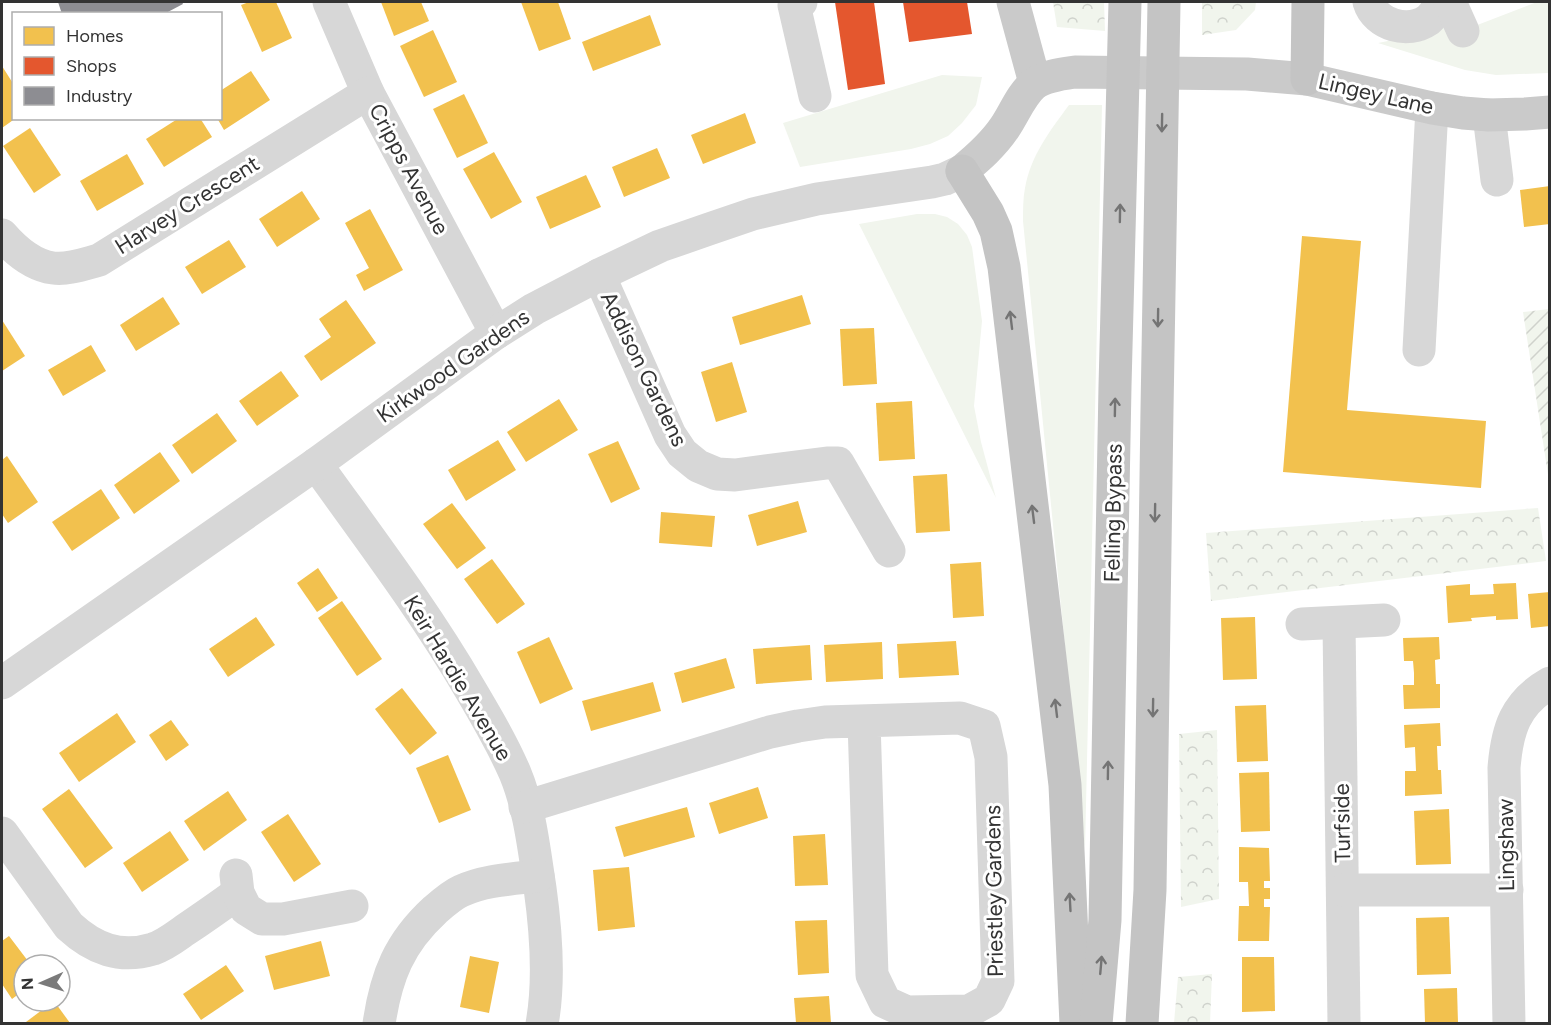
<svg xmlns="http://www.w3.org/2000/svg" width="1551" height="1025" font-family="Figtree,sans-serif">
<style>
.green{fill:#f1f5ed}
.forest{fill:url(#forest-crowns)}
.garden{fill:url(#garden-furrows)}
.homes{fill:#f2c14e}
.shops{fill:#e4572e}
.industry{fill:#8d8d92}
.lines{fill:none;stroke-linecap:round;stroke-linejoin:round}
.minor{stroke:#d7d7d7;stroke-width:33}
.major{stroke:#cacaca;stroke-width:33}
.highway{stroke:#c4c4c4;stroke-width:33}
.oneway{stroke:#747474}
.labels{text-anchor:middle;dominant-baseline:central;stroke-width:6;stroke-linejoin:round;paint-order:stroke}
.street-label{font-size:22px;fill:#333;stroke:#fff}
</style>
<defs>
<pattern id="forest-crowns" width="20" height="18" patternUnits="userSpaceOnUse" patternTransform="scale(1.5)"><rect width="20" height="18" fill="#f1f5ed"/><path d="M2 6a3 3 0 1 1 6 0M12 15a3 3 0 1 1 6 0" fill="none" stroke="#cfd2cc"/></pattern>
<pattern id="garden-furrows" width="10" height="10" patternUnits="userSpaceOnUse" patternTransform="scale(1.5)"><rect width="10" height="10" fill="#f1f5ed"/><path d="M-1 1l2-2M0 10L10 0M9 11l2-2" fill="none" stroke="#cfd2cc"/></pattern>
</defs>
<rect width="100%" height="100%" fill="#fff"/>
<!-- green -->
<g class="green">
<path d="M 1537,2 L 1549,2 L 1549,73 L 1496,75 L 1465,70 L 1378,43 L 1408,37 L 1447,16 L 1454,34 Z"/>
<path d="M 942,75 L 982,77 L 976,105 L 962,123 L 948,136 L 930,144 L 911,149 L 800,167 L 783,123 Z"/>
<path d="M 1069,105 L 1102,105 L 1085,849 L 1023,221 C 1023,210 1023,198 1025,188 C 1031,155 1050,131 1069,105 Z"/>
<path d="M 917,214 L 935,214 L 947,217 L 958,224 L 967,235 L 972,247 L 982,321 L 974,406 L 981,442 L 996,498 L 859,224 Z"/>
</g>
<!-- forest -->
<g class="forest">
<path d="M 1053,2 L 1104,2 L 1105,31 L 1057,27 Z"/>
<path d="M 1202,2 L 1256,2 L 1255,10 L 1236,30 L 1202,35 Z"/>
<path d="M 1538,508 L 1546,561 L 1211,601 L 1206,533 Z"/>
<path d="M 1217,730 L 1219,899 L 1181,907 L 1179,734 Z"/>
<path d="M 1212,974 L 1210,1023 L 1174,1023 L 1178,977 Z"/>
</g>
<!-- garden -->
<path class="garden" d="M 1549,309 L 1550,309 L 1549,481 L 1523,312 Z"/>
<!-- homes -->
<g class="homes">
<path d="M 249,2 L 276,2 L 292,38 L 262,52 L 241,5 Z"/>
<path d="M 381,2 L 421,2 L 429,21 L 394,36 Z"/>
<path d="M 521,2 L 558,2 L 571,39 L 539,51 Z"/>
<path d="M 650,15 L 661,45 L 593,71 L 582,42 Z"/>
<path d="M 433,30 L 457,82 L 424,97 L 400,46 Z"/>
<path d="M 2,66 L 14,85 L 14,118 L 16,118 L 2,128 Z"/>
<path d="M 251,71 L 270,100 L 224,130 L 217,118 L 220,118 L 220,91 Z"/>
<path d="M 464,94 L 488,143 L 457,158 L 433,109 Z"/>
<path d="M 745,113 L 756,143 L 703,164 L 691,135 Z"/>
<path d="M 179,118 L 200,118 L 212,137 L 164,167 L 146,139 Z"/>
<path d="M 30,128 L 61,175 L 34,193 L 3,146 Z"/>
<path d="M 657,148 L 670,178 L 624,197 L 612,167 Z"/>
<path d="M 494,152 L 522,202 L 491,219 L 463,169 Z"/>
<path d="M 127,154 L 144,184 L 97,211 L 80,181 Z"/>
<path d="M 586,175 L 601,207 L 550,229 L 536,197 Z"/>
<path d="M 1550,186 L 1550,224 L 1524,227 L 1520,190 Z"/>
<path d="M 302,191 L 320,219 L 277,247 L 259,219 Z"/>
<path d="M 370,209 L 403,270 L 364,291 L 356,275 L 369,268 L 345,223 Z"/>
<path d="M 1302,236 L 1361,241 L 1347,410 L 1486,421 L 1481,488 L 1283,472 Z"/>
<path d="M 229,240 L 246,267 L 202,294 L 185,267 Z"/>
<path d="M 802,295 L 811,324 L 740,345 L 732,317 Z"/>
<path d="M 163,297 L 180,324 L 136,351 L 120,325 Z"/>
<path d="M 346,300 L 376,343 L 321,381 L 304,356 L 331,337 L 319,319 Z"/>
<path d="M 2,320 L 25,356 L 2,371 Z"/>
<path d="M 874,328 L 877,384 L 843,386 L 840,329 Z"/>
<path d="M 91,345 L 106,371 L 63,396 L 48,370 Z"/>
<path d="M 732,362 L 747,412 L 716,422 L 701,372 Z"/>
<path d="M 281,371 L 299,396 L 257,426 L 239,401 Z"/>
<path d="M 559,399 L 578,430 L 526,462 L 507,432 Z"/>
<path d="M 912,401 L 915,459 L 879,461 L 876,403 Z"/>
<path d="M 217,413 L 237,441 L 192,474 L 172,445 Z"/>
<path d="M 498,440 L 516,470 L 466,501 L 448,470 Z"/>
<path d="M 618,441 L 640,489 L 611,503 L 588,454 Z"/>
<path d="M 160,452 L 180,481 L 134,514 L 114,485 Z"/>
<path d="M 7,456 L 38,502 L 8,523 L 2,514 L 2,460 Z"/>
<path d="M 947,474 L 950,531 L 916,533 L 913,476 Z"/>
<path d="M 101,489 L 120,518 L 72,551 L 52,522 Z"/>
<path d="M 798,501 L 807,532 L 757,546 L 748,515 Z"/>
<path d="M 452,503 L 486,548 L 457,569 L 423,524 Z"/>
<path d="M 661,512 L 715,516 L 712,547 L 659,543 Z"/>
<path d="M 492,559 L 525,604 L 497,624 L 464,579 Z"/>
<path d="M 981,562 L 984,616 L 953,618 L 950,564 Z"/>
<path d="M 318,568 L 338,598 L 317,612 L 297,583 Z"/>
<path d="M 1516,583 L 1518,619 L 1496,620 L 1496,616 L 1471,618 L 1472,621 L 1448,623 L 1446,586 L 1470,584 L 1470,595 L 1494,594 L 1493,584 Z"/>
<path d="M 1550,592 L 1550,626 L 1531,628 L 1528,594 Z"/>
<path d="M 342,601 L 382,659 L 357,676 L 318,618 Z"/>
<path d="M 256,617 L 275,645 L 228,677 L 209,649 Z"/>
<path d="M 1255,617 L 1257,679 L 1223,680 L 1221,618 Z"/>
<path d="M 549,637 L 573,689 L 540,704 L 517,652 Z"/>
<path d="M 1439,637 L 1440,659 L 1435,660 L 1436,684 L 1440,684 L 1440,708 L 1404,709 L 1403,685 L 1414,685 L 1414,673 L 1413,661 L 1404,661 L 1403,638 Z"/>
<path d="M 956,641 L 959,675 L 899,678 L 897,644 Z"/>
<path d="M 882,642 L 883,679 L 826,682 L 824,645 Z"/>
<path d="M 810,645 L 812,680 L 756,684 L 753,649 Z"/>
<path d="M 726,658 L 735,688 L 682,703 L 674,673 Z"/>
<path d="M 653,682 L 661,711 L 591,731 L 582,701 Z"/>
<path d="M 402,688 L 437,733 L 410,755 L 375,709 Z"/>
<path d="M 1266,705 L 1268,761 L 1237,762 L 1235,706 Z"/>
<path d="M 117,713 L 136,742 L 79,782 L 59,753 Z"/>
<path d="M 171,720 L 189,745 L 166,761 L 149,735 Z"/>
<path d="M 1440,723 L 1441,746 L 1437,746 L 1438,770 L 1441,770 L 1442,794 L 1405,796 L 1405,771 L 1416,771 L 1415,747 L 1405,748 L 1404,725 Z"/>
<path d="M 448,755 L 471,810 L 439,823 L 416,768 Z"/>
<path d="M 1269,772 L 1270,831 L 1241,832 L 1239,773 Z"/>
<path d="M 758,787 L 768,818 L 719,834 L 709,803 Z"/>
<path d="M 69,789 L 113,848 L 85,868 L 42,809 Z"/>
<path d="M 228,791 L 247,820 L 204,851 L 184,821 Z"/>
<path d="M 687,807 L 695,837 L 624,857 L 615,827 Z"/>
<path d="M 1449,809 L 1451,864 L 1416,865 L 1414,811 Z"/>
<path d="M 288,814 L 321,864 L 294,882 L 261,832 Z"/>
<path d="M 170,831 L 189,860 L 142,892 L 123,863 Z"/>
<path d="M 825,834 L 828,885 L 795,886 L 793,836 Z"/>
<path d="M 1239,847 L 1269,848 L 1270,881 L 1264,881 L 1264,888 L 1270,888 L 1270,899 L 1264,899 L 1264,907 L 1270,907 L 1269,941 L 1238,941 L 1239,906 L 1249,906 L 1248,882 L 1239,882 Z"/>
<path d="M 629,867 L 635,927 L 598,931 L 593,870 Z"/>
<path d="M 1449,917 L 1451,974 L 1417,975 L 1416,918 Z"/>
<path d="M 827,920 L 829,973 L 798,975 L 795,921 Z"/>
<path d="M 9,936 L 31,965 L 24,965 L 24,990 L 12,999 L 2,984 L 2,941 Z"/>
<path d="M 321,941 L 330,976 L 274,990 L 265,956 Z"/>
<path d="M 470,956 L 499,962 L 489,1013 L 460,1007 Z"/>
<path d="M 1242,957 L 1274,957 L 1275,1011 L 1242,1012 Z"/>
<path d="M 226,965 L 244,991 L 201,1020 L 183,994 Z"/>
<path d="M 1457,988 L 1458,1023 L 1425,1023 L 1424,989 Z"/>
<path d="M 829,996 L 831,1023 L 796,1023 L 794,998 Z"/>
<path d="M 54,1001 L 70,1023 L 27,1023 L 26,1022 Z"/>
</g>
<!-- shops -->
<g class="shops">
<path d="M 835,2 L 874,2 L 885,84 L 848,90 Z"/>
<path d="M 903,2 L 967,2 L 972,34 L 909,42 Z"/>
</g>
<!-- industry -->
<path class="industry" d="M 58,2 L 182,2 L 183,4 L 164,14 L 62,14 Z"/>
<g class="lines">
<!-- minor -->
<g class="minor">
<path d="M 329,2 L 368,93 L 496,333"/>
<path d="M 801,2 L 794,5 L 815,96"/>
<path d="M 1369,2 C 1376,25 1408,34 1428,20 C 1434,15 1438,8 1442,2"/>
<path d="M 1450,2 L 1463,31"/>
<path d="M 1489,115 L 1497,180"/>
<path d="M 2,235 C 15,250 32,265 53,268 C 68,270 84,264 99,260 L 368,93"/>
<path d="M 599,275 L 670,435 L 682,453 L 698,466 L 717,474 L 735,475 L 827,463 L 838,463 L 889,551"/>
<path d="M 1419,350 L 1432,108"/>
<path d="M 316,464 C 369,538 424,610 470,689 C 486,716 502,743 515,773 C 530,809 534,850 540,888 C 546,931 550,980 542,1024"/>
<path d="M 1339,623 L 1344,1024"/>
<path d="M 1302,624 L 1384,620"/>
<path d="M 2,683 L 316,464 L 496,333 L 534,309 L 599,275 L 660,246 L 709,229 L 753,214 L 817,199 L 932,182 L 945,179 L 962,171"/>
<path d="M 525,807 L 770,732 L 798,726 L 825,722 L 960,718 L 984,726 L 991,757 L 998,981 L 989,1000 L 969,1011 L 907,1012 L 885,1002 L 872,975 L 864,721"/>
<path d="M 2,833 L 69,926 C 94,949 120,959 153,949 C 165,945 175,937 185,930 C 203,918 220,906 238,893"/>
<path d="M 236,875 L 238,893 L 246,909 L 262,919 L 283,919 L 352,906"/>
<path d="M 1343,890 L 1507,890"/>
<path d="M 379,1024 C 386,976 399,943 435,910 C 443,903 452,895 461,891 C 485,880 512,879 538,876"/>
<path d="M 1509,1024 L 1504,768 C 1507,730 1515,703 1550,683"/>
</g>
<!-- major -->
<g class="major">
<path d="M 1013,2 L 1035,83"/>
<path d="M 962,171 C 978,158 993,145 1005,127 C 1014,114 1021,95 1034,84 C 1045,76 1061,74 1075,72 L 1247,74 L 1307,79 L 1432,108 L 1463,113 L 1489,115 L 1525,114 L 1550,112"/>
</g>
<!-- highway -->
<g class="highway">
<path d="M 1307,79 L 1308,2"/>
<path d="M 962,171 L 988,213 L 996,231 L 1004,267 L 1065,785 L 1076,1024"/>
<path d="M 1096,1024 L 1105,920 L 1115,386 L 1125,2"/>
<path d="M 1142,1024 L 1150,890 L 1157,410 L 1164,2"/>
</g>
</g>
<!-- one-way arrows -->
<defs><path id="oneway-shaft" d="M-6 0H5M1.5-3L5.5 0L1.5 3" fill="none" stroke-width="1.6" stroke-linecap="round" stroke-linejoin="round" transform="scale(1.5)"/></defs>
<g class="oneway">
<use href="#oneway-shaft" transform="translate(1162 123) rotate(91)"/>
<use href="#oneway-shaft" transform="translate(1120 213) rotate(-89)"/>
<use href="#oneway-shaft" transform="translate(1158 318) rotate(91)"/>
<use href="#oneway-shaft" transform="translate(1011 320) rotate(-97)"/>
<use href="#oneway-shaft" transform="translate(1115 407) rotate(-89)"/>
<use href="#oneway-shaft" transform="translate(1155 513) rotate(91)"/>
<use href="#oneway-shaft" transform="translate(1033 514) rotate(-97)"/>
<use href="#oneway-shaft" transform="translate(1056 708) rotate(-97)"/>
<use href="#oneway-shaft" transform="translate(1153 708) rotate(91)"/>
<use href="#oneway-shaft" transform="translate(1108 770) rotate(-89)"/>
<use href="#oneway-shaft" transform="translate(1070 902) rotate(-93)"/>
<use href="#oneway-shaft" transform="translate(1101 965) rotate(-85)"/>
</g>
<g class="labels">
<!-- street labels -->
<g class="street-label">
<text transform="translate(1376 94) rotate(13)">Lingey Lane</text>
<text transform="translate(409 169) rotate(62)">Cripps Avenue</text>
<text transform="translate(187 205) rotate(-32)">Harvey Crescent</text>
<text transform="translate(453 366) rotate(-35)">Kirkwood Gardens</text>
<text transform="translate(644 369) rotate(64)">Addison Gardens</text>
<text transform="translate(1113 513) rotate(-89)">Felling Bypass</text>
<text transform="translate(458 678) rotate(59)">Keir Hardie Avenue</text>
<text transform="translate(1342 823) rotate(-91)">Turfside</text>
<text transform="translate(1506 845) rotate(-91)">Lingshaw</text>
<text transform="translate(994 891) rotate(-91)">Priestley Gardens</text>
</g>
</g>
<!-- border -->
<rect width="1551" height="1025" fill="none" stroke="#333333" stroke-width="6"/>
<!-- legend -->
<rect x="12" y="12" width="210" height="108" fill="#ffffff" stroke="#adadad" stroke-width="1.5"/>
<rect x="24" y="27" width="30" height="18" fill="#f2c14e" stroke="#adadad" stroke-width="1.5"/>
<text x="66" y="42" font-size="18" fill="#333333">Homes</text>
<rect x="24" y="57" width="30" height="18" fill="#e4572e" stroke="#adadad" stroke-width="1.5"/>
<text x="66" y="72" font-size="18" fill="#333333">Shops</text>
<rect x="24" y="87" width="30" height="18" fill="#8d8d92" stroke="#adadad" stroke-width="1.5"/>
<text x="66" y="102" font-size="18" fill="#333333">Industry</text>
<!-- north arrow -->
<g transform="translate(42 983) rotate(267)"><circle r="28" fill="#ffffff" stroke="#adadad" stroke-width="1.5"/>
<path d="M0-4.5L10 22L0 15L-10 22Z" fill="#7a7a7a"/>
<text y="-9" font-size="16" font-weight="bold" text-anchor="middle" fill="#333333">N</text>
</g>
</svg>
